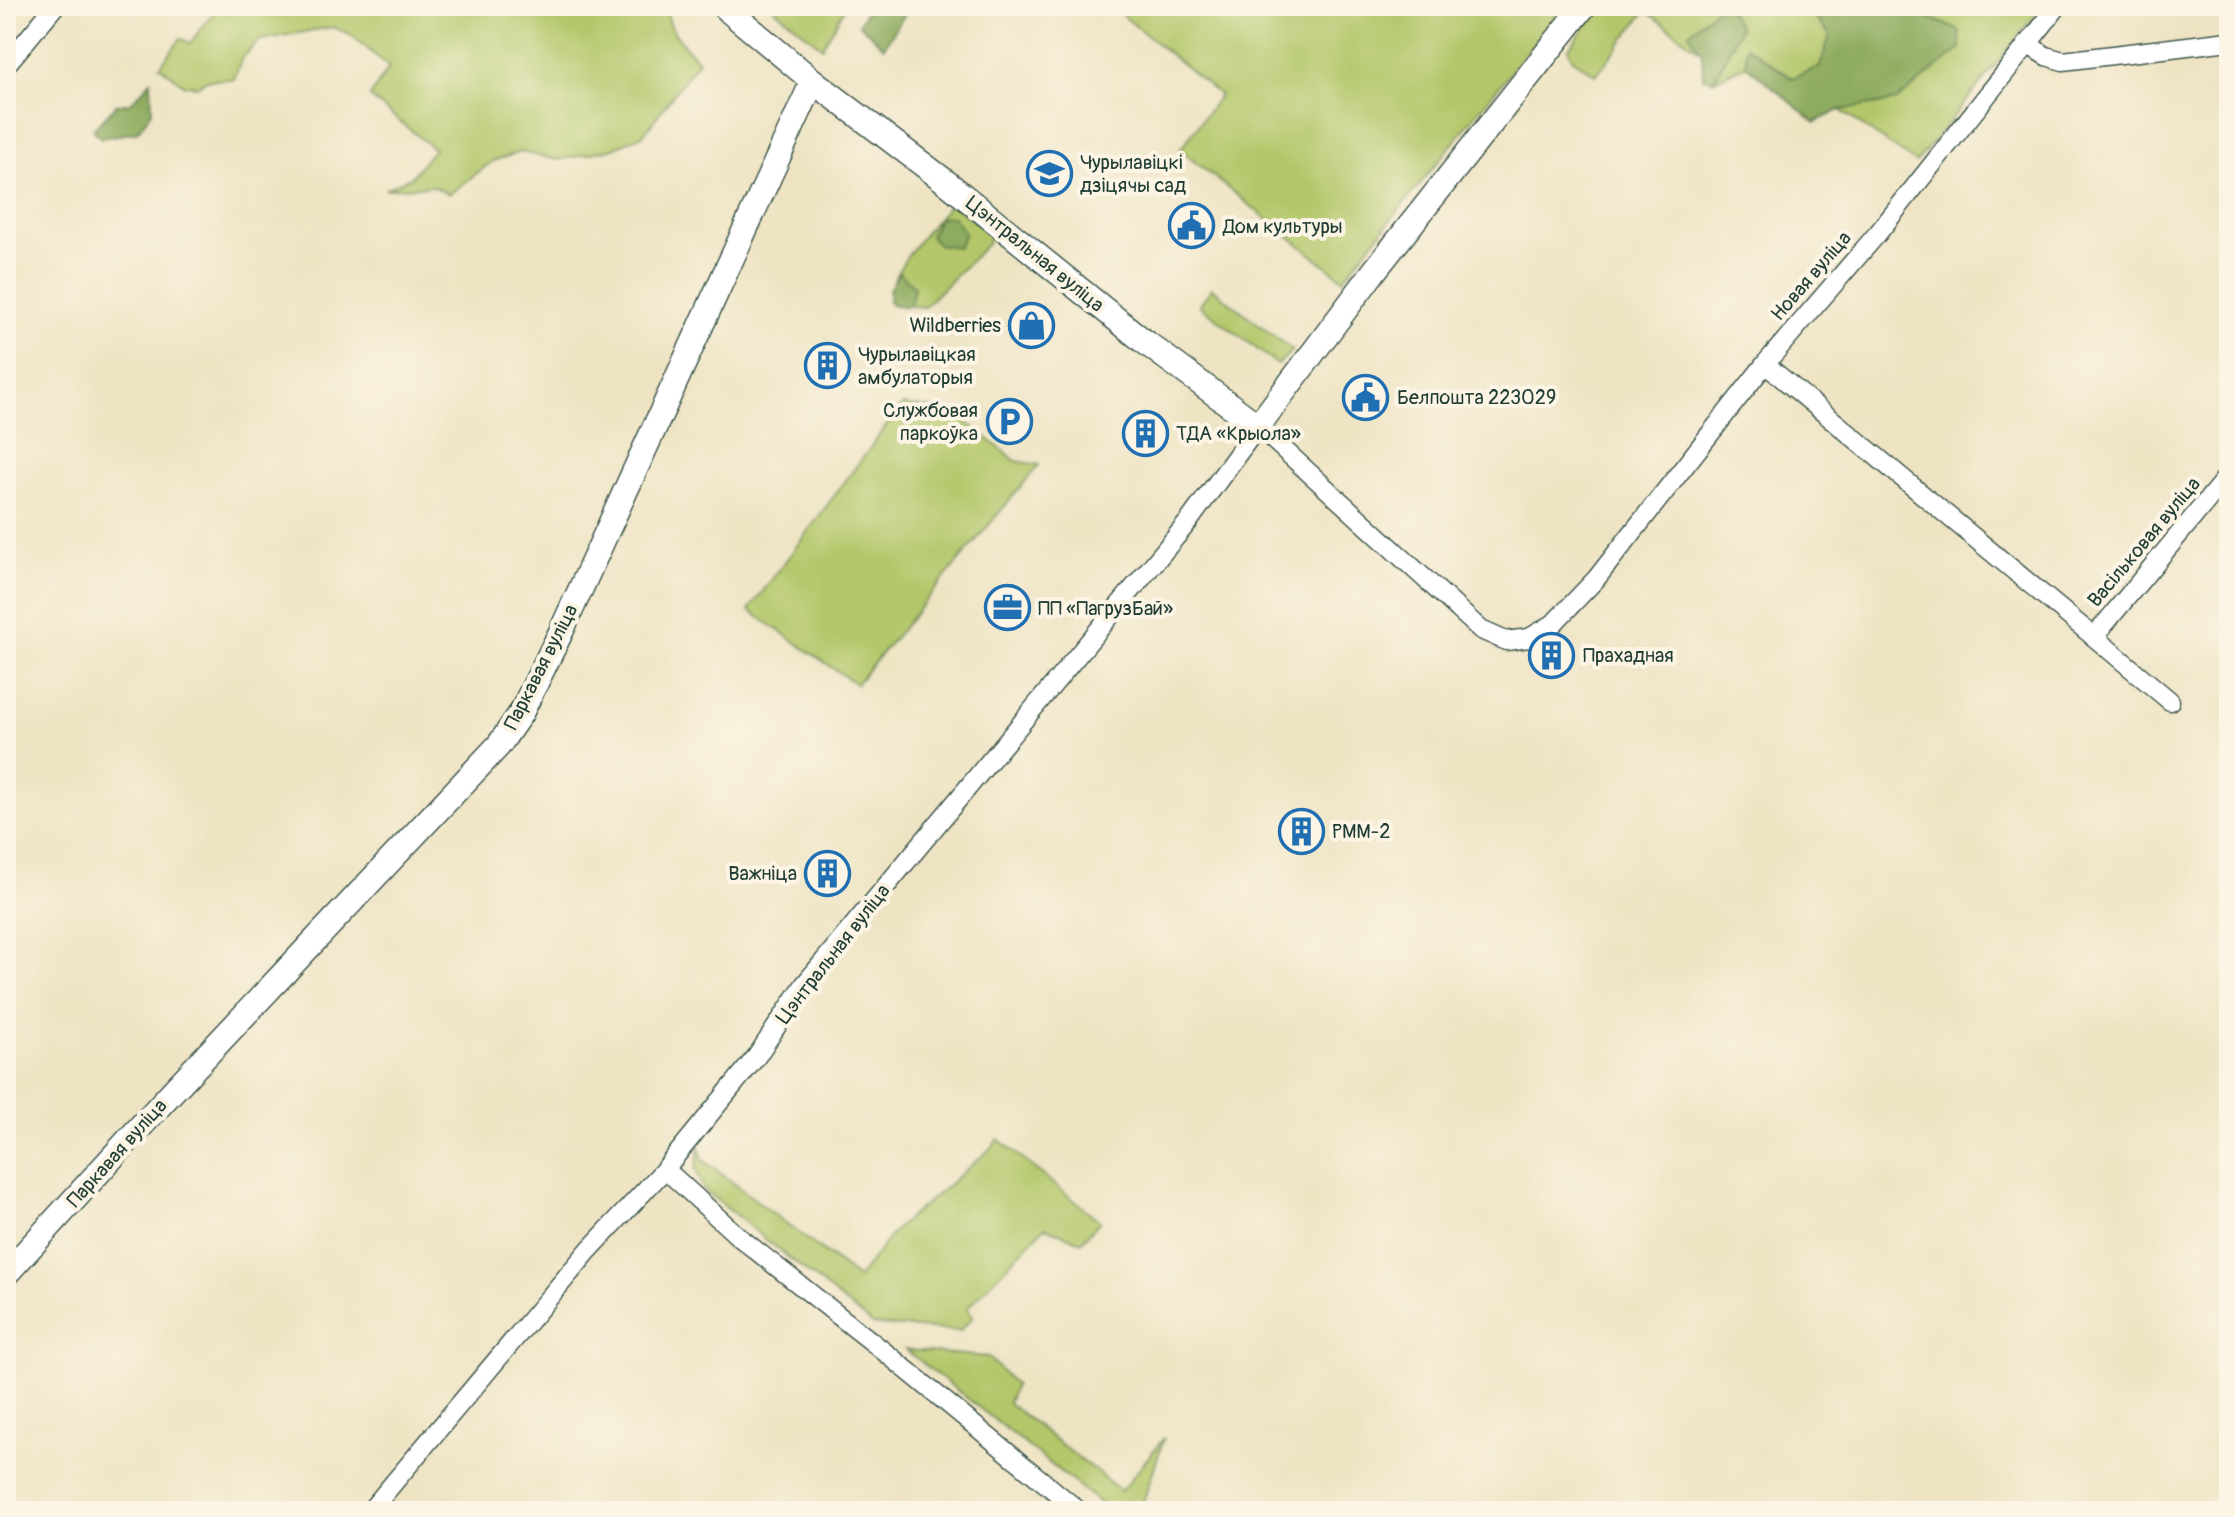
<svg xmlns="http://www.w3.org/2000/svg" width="2235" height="1517" font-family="Pangolin,sans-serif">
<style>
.green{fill:#b3c76a;stroke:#69824f;stroke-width:2}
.forest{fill:#8eac5e;stroke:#567449;stroke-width:2}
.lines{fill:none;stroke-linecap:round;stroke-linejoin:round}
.minor-casing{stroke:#3e564a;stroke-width:21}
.tertiary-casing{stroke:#3e564a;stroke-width:27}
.minor{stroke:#fff;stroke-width:18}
.tertiary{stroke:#fff;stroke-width:24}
.labels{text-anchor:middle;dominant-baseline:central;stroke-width:8;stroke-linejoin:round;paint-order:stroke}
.poi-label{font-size:20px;fill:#1f3d34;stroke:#fcf5e5;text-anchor:start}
.street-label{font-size:20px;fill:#1f3d34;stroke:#fcf5e5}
</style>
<rect width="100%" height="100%" fill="#fcf5e5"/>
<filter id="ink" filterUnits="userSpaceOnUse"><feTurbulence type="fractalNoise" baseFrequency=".0125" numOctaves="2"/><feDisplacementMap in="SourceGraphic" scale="16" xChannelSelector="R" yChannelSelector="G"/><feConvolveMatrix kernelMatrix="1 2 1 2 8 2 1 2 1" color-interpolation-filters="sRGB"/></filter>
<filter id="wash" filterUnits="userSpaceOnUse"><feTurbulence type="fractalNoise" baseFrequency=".006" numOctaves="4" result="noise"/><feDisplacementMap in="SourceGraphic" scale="32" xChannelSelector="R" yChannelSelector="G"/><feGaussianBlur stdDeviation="1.8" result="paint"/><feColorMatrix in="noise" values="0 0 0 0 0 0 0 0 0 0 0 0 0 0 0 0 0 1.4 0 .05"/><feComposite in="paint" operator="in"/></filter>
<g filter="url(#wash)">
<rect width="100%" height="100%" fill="#eee4c4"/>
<!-- green -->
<g class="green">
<path d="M 219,6 L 668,6 C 664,28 685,45 698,61 L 643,135 L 611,149 L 559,160 L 520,152 L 493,161 L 449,194 L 433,186 L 385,189 L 411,177 L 434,149 L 370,97 L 389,67 L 350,34 L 332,27 L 260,40 L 242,58 L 234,79 L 207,80 L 198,86 L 185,85 L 160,66 L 181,38 L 190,43 Z"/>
<path d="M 771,6 L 846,6 L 822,47 Z"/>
<path d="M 1111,6 L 1564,6 L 1343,279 L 1180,150 L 1220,95 Z"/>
<path d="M 1602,6 L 1719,6 L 1689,33 L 1702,52 L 1646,11 L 1596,75 L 1572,58 L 1568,49 Z"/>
<path d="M 1726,6 L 1754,6 L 1773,14 L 1775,6 L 1805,6 L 1830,35 L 1820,67 L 1792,78 L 1746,47 L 1746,65 L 1714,80 L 1740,28 Z"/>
<path d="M 1903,6 L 2043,6 L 1916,163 L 1840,110 L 1896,101 Z"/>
<path d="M 951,203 L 991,235 L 987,244 L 924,307 L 892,304 L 889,301 C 888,271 932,225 951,203 Z"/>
<path d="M 1212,288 L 1292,350 L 1278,365 L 1199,305 Z"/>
<path d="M 902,405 L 951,410 L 1016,461 L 1039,465 L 856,684 L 749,610 Z"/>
<path d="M 998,1139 L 1100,1221 L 1081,1242 L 1045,1227 L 967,1308 L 973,1317 L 960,1331 L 873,1325 L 703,1189 L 696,1170 L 699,1147 L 703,1160 L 858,1278 L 895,1230 L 988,1151 Z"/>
<path d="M 906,1350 L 988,1357 L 1015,1385 L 1008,1403 L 1121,1491 L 1164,1438 L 1140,1511 L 1110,1511 Z"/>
</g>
<!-- forest -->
<g class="forest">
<path d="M 869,6 L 910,6 L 884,47 L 859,24 Z"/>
<path d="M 1719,6 L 1726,6 L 1740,28 L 1714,80 L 1703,78 L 1702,52 L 1689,33 Z"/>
<path d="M 1805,6 L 1903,6 L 1960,31 L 1960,49 L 1896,101 L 1840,110 L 1815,122 L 1746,65 L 1746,46 L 1792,78 L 1820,67 L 1830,35 Z"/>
<path d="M 151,81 L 152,112 L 137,132 L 101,138 L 93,130 L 116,105 L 131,103 Z"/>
<path d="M 952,216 L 965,233 L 958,247 L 939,245 L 930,236 L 939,218 Z"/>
<path d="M 899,272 L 914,286 L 911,302 L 907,307 L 892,304 L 889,301 L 889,290 Z"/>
</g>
</g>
<g filter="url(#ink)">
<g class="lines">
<defs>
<g id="minor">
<path d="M 2027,44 L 2046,56 L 2063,61 L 2229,41"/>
<path d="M 6,65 L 55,6"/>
<path d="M 1765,364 L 2094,637"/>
<path d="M 2170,701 L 2094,637 L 2229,474"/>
<path d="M 665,1169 L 739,1237 L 886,1353 L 1079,1511"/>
<path d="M 370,1511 L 589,1250 L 665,1169 L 757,1056 L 804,985 L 1189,521 L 1258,426 L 1481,630 L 1506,641 L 1529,638 L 1553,624 L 1596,579 L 1765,364 L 1878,233 L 2058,6"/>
</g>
<g id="tertiary">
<path d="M 723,6 L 813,81 L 946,182 L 1141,339 L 1258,426 L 1375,270 L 1584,6"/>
<path d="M 6,1274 L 172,1092 L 499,745 L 521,713 L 560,634 L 813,81"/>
</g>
</defs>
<!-- minor casing -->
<use href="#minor" class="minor-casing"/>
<!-- tertiary casing -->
<use href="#tertiary" class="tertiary-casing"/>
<!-- minor -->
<use href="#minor" class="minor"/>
<!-- tertiary -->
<use href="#tertiary" class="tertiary"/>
</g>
</g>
<!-- icons -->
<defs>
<symbol id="school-ring" viewBox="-11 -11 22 22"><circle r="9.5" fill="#fcf5e5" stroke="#1f6fb2" stroke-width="1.5"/><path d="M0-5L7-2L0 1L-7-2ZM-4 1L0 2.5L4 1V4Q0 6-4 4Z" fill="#1f6fb2"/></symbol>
<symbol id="civic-ring" viewBox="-11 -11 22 22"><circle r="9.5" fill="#fcf5e5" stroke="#1f6fb2" stroke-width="1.5"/><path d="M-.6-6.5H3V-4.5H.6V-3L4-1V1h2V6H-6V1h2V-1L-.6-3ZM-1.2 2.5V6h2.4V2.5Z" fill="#1f6fb2"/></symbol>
<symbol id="shop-ring" viewBox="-11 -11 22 22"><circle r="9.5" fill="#fcf5e5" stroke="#1f6fb2" stroke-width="1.5"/><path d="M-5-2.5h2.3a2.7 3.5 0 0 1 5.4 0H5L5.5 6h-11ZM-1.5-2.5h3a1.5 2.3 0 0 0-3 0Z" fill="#1f6fb2"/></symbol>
<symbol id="building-ring" viewBox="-11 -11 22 22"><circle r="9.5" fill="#fcf5e5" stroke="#1f6fb2" stroke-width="1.5"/><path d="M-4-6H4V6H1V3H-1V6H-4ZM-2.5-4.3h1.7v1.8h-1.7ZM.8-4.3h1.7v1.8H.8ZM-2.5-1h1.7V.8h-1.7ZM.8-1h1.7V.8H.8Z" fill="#1f6fb2"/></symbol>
<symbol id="parking-ring" viewBox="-11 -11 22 22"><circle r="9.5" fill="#fcf5e5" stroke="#1f6fb2" stroke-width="1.5"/><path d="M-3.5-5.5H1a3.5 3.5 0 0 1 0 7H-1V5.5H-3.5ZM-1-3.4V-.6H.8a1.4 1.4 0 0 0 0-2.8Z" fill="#1f6fb2"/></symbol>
<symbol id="office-ring" viewBox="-11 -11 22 22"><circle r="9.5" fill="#fcf5e5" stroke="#1f6fb2" stroke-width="1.5"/><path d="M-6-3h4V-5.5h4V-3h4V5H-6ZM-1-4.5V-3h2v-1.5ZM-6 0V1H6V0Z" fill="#1f6fb2"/></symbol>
</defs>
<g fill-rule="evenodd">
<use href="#school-ring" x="1024" y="148" width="51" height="51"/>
<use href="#civic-ring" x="1166" y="200" width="51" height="51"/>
<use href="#shop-ring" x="1006" y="300" width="51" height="51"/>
<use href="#building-ring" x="802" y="340" width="51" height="51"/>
<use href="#civic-ring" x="1340" y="372" width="51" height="51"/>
<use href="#parking-ring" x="984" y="396" width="51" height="51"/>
<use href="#building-ring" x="1120" y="408" width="51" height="51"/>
<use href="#office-ring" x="982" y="582" width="51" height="51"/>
<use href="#building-ring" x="1526" y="630" width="51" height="51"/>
<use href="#building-ring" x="1276" y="806" width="51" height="51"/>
<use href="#building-ring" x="802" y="848" width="51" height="51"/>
</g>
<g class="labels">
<!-- poi labels -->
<g class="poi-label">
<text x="1080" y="162">Чурылавіцкі<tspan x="1080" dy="23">дзіцячы сад</tspan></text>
<text x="1223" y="226">Дом культуры</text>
<text x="1001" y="325" text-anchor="end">Wildberries</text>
<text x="858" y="354">Чурылавіцкая<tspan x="858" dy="23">амбулаторыя</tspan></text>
<text x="1397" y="397">Белпошта 223029</text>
<text x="978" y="410" text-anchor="end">Службовая<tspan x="978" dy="23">паркоўка</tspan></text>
<text x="1176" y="433">ТДА «Крыола»</text>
<text x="1038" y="608">ПП «ПагрузБай»</text>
<text x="1583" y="655">Прахадная</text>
<text x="1332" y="831">РММ-2</text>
<text x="797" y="873" text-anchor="end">Важніца</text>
</g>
<!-- street labels -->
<g class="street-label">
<text transform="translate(1035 254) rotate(39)">Цэнтральная вуліца</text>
<text transform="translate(1811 276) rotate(-49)">Новая вуліца</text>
<text transform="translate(2144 542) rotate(-50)">Васільковая вуліца</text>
<text transform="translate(541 667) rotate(-63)">Паркавая вуліца</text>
<text transform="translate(833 954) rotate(-52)">Цэнтральная вуліца</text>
<text transform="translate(117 1153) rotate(-48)">Паркавая вуліца</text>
</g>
</g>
<!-- margin -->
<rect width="2235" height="1517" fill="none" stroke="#fcf5e5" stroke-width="32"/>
</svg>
